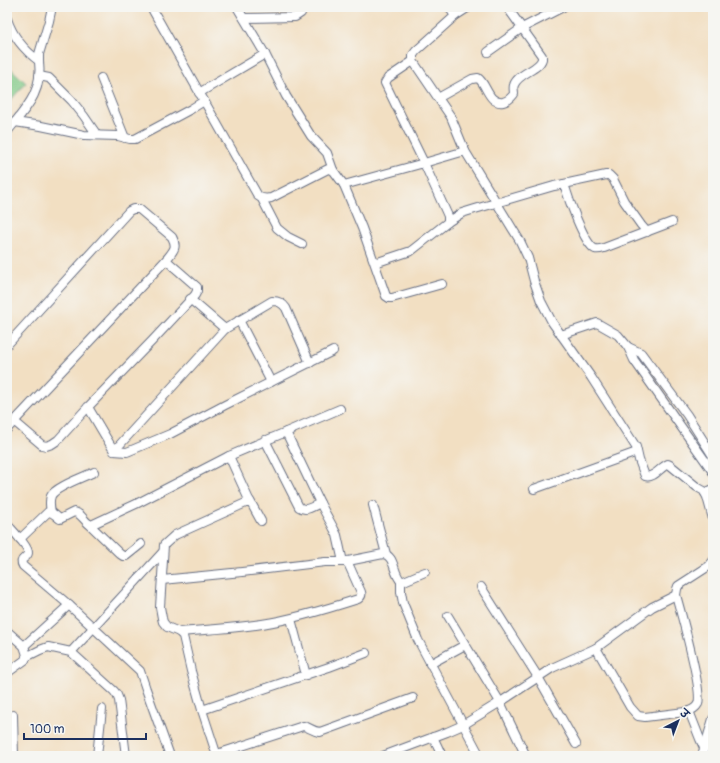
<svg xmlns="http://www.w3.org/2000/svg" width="720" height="763" font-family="Pangolin,'Playpen Sans Deva',sans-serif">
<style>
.green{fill:#7fc884;stroke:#4d7c71}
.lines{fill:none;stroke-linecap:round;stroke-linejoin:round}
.minor-casing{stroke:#666d81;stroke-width:10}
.minor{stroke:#fff;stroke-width:8}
</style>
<rect width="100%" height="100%" fill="#f6f6f2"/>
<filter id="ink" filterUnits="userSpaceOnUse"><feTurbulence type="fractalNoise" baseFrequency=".025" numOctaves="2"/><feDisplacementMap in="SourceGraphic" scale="8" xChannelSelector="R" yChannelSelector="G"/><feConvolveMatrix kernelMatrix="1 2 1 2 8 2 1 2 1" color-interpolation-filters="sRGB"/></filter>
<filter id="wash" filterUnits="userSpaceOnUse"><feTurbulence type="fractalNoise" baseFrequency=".012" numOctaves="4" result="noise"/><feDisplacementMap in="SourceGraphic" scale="16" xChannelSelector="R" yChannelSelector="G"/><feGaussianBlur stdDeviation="0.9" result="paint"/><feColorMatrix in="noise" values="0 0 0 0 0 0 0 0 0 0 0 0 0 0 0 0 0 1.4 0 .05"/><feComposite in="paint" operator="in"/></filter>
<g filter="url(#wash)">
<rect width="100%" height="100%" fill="#f2dfc2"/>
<!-- green -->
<path class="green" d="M 7,65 L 26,83 L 7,104 Z"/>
</g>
<g filter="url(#ink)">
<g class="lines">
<defs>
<g id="minor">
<path d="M 151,7 L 258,196 C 262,199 266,199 271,198 L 328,169 L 333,170 L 344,185 L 424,163 L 465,151"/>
<path d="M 237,7 L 265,54 L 286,96 L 311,136 L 327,153 L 333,170"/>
<path d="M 449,7 L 455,16 L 469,7"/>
<path d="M 507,7 L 522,28 L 563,7"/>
<path d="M 455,16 L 416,51 L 413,55 L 413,61 L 451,117 L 465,151 L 520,241 L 528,258 L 534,281 L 541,301 L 552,322 L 591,377 L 636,447 L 639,460 L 645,476 C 654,479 660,467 668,464 L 670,465 L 697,487 L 704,491 L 707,497 L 713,519"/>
<path d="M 244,18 L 295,17 L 301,13 L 302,7"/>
<path d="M 7,19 C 13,37 24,50 39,61 C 43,93 25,109 7,132"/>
<path d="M 39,61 L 39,54 L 49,21 L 52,7"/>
<path d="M 413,61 L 388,78 L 385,83 L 424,163 L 448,216 L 448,222 L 462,213 L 475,209 L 554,186 L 564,184 C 568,197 584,244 595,249 C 598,250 601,249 604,248 L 672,222"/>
<path d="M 39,76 L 49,78 L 72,101 L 84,116 L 97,135"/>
<path d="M 101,78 L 125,138"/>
<path d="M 199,93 L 265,54"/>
<path d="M 438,98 L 472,79 L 478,78 C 487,84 488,104 503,102 C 508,101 511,98 514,94 C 514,91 513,87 514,85 C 518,73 539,70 542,59 L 542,56 L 522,28 L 488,52"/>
<path d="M 15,122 L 41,126 L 84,135 L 118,136 L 130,139 L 135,139 L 191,109 L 204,101"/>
<path d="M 564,184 L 606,175 L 609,175 L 613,179 L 624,201 L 641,225 L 647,232"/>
<path d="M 344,185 L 362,228 L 386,296 L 389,298 L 392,298 L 442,284"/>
<path d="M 262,199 L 277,228 L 288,237 L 302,244"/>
<path d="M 375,263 L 411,251 L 448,222"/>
<path d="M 239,320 L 271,382"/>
<path d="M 225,329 L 272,301 C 279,301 282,303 286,308 L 310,363"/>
<path d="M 561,335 L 597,323 L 618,335 L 628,347 L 634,360 L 713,472"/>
<path d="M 7,345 L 129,211 L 133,209 L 139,209 L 172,237 C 178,248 173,251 166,260 L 7,429"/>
<path d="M 628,347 L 641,353 L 687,415 L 713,456"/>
<path d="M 88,407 L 114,451 L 225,329 L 190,299"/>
<path d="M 15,422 L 42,445 L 46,446 L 52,444 L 58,440 L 88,407 L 152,341 L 195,295 L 197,291 L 197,287 L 166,260"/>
<path d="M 265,440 L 299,507 C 306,512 314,506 320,503"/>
<path d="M 114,451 L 127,452 L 170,434 L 225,405 L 333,351"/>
<path d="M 229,456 L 286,432 L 340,409"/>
<path d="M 534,489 L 637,452"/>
<path d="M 705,493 L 713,489"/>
<path d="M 373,505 L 386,554"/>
<path d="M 51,512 C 50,507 49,501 51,496 C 55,487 84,477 94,472"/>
<path d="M 261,521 L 250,501 L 175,535 L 164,545 L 160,607 L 162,618 L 163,622 L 167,627 L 179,632 L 183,636 L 191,671 L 202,710 L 329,667 L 366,653"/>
<path d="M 7,524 C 11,529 29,547 28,553 C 27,559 18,558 23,566 L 69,605 L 140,671 L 146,689 L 170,756"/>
<path d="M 89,524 L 120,554 L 123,556 L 126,556 L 141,544"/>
<path d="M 20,539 L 48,512 C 54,512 55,516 60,519 L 74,512 C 82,513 84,522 91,525 L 136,504 L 229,456 L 250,502"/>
<path d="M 343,562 L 383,554 C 395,555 393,574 401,581 L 404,581 L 425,572"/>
<path d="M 162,580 L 242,572 L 325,562 L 343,562 L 337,535 L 334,529 L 320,503 L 286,432"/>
<path d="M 401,581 L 401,592 L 403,603 L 418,640 L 480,756"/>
<path d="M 481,587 L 538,677 L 576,744"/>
<path d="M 448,616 L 500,702 L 526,756"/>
<path d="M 291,619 L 306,675"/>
<path d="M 7,631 L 24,646 L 27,655 L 25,660 L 7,673"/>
<path d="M 179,632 C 207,630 235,628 262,624 C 295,619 327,609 358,599 C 361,597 362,595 361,592 L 347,561"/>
<path d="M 24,646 L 69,605"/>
<path d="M 596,648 L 630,707 L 638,716 L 645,717 L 685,712 C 690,711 696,708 698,704 C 703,691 681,613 676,595 L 677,589 L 678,586 L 709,566 L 713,561"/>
<path d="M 26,657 L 40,650 L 48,647 L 71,652"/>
<path d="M 430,664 L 465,645"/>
<path d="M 202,710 L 217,756"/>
<path d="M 689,711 L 700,739 L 704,748"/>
<path d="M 13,715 L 14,756"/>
<path d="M 433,737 L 442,756"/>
<path d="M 217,754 L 303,726 C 310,727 311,731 320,732 L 413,698"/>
<path d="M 97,756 L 102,709"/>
<path d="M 126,756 L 119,700 L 117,695 L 114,691 L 71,652 L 163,552"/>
<path d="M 383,756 L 447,732 L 463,725 L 502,701 L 552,668 L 596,648 L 652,607 L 676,595"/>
<path d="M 702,756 L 713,719"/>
<path d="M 711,756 L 713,752"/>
</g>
</defs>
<!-- minor casing -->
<use href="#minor" class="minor-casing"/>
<!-- minor -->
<use href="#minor" class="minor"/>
</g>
</g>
<!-- margin -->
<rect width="720" height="763" fill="none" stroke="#f6f6f2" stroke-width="24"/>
<!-- north arrow -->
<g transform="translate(678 721) rotate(42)" stroke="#f6f6f2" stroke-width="3" paint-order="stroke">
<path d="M0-3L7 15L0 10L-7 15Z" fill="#1b2f5e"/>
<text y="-6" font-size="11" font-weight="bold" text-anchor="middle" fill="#1b2f5e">उ</text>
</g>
<!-- scale -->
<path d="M24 733v6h122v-6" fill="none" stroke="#1b2f5e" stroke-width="2"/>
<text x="30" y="733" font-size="12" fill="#1b2f5e" stroke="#f6f6f2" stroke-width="3" paint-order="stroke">100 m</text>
</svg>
